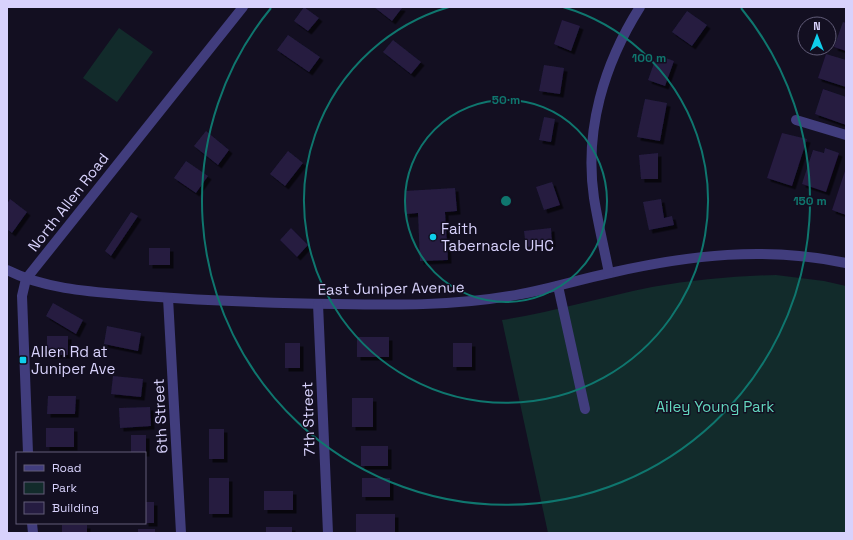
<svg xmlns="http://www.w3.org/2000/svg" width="853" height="540" font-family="'Space Grotesk',sans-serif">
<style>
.green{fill:#122b2b}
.building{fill:#251c41;filter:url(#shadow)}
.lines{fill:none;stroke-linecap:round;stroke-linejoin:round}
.minor{stroke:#413d7d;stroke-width:10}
.ring{fill:none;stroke:#0f766e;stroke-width:2}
.poi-dot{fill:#0fceeb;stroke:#130f21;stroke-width:1.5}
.labels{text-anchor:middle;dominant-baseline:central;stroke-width:3;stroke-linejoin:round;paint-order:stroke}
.street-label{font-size:15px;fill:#d8d2fc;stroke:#130f21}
.poi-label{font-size:15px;fill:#d8d2fc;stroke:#130f21;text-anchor:start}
.park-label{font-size:15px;fill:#63d7be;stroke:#130f21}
.centre{fill:#0f766e;stroke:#130f21;stroke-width:2}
.ring-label{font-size:12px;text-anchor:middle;font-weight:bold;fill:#0f766e;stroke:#130f21;stroke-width:3;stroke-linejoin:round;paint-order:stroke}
</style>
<defs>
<filter id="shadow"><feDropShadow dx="3.5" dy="3.5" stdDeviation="0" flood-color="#0009"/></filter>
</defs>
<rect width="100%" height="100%" fill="#130f21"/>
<!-- green -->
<g class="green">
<path d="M 119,28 L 153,52 L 117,102 L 83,78 Z"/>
<path d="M 776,275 L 824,281 L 846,286 L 846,533 L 548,533 L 502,320 C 553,312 602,297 652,287 C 693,280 734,276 776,275 Z"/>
</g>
<!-- building -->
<g class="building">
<path d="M 304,7 L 319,18 L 308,31 L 294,21 Z"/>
<path d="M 374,7 L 401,7 L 402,8 L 392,21 Z"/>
<path d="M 687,11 L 707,25 L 692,46 L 672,32 Z"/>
<path d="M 562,20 L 580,26 L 571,51 L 554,44 Z"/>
<path d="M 843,22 L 846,23 L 846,51 L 834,47 Z"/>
<path d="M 288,35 L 320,57 L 309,72 L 277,50 Z"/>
<path d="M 393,40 L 421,62 L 411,74 L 383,52 Z"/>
<path d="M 826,54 L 846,60 L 846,87 L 818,78 Z"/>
<path d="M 657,55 L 674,61 L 665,86 L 648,80 Z"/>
<path d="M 544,65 L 564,68 L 560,94 L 539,91 Z"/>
<path d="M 823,89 L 846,97 L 846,125 L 815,114 Z"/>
<path d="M 645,99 L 667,103 L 660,141 L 637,137 Z"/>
<path d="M 544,117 L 555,119 L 551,142 L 539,140 Z"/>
<path d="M 206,131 L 229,150 L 218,165 L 194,146 Z"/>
<path d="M 782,133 L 807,139 L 792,186 L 767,178 Z"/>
<path d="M 825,148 L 839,153 L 826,192 L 802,184 L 813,150 L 824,153 Z"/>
<path d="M 288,151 L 303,163 L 285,186 L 270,174 Z"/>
<path d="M 658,153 L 658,179 L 641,179 L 639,155 Z"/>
<path d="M 186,161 L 208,176 L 196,193 L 174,178 Z"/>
<path d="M 846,168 L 846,215 L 832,210 Z"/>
<path d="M 552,182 L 560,205 L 544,210 L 536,187 Z"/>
<path d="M 455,188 L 457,211 L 445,212 L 448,260 L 420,261 L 418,213 L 406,214 L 405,191 Z"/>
<path d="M 10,199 L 27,212 L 12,233 L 7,229 L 7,204 Z"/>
<path d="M 661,199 L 664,218 L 672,216 L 674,225 L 649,230 L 643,202 Z"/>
<path d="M 131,212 L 138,216 L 111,256 L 105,251 Z"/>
<path d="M 291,228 L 308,245 L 297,257 L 280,240 Z"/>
<path d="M 551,228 L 552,244 L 526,247 L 524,231 Z"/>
<rect x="149" y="248" width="21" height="17"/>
<path d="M 53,303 L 83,320 L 76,334 L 46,316 Z"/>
<path d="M 107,326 L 141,333 L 138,351 L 104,344 Z"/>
<rect x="47" y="336" width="21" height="19"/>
<rect x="357" y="337" width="32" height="20"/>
<rect x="285" y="343" width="15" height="25"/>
<rect x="453" y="343" width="19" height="24"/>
<path d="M 113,376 L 143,379 L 141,397 L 111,394 Z"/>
<path d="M 48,396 L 76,396 L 75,414 L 47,414 Z"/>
<rect x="352" y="398" width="21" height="29"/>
<path d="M 150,407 L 151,426 L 120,428 L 119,408 Z"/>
<rect x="46" y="428" width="28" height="19"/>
<rect x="209" y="429" width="15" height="30"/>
<rect x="131" y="435" width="15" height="18"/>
<rect x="361" y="446" width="27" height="20"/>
<rect x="209" y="478" width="20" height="36"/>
<rect x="362" y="478" width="28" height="19"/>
<rect x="264" y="491" width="29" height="19"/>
<rect x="145" y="502" width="9" height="21"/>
<rect x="356" y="514" width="39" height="19"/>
<rect x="62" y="525" width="25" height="8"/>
<rect x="266" y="527" width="26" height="6"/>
<rect x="138" y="529" width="17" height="4"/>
</g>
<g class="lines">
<!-- minor -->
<g class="minor">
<path d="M 796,120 L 846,135"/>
<path d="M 7,270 C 49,291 98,292 144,296 C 208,301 272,303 336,304 C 394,305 452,306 510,296 C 544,291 576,280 610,273 C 690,255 765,246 846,263"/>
<path d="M 609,273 C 604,248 598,223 594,198 C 584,130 604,64 640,7"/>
<path d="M 558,286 L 585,409"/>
<path d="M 168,298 L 181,533"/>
<path d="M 318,304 L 328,533"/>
<path d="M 28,453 L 22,296 L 26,279 L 243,7"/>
<path d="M 32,523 L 33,533"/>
</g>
</g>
<!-- distance rings -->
<g class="ring">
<circle cx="506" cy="201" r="101"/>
<path d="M563 7A202 202 0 1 1 449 7"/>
<path d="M741 8A304 304 0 1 1 271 8"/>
</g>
<!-- markers -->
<g class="poi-dot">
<circle cx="433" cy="237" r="4"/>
<rect x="19" y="356" width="8" height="8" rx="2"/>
</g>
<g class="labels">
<!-- street labels -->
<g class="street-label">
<text transform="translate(68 202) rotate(-52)">North Allen Road</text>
<text transform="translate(391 288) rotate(-1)">East Juniper Avenue</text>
<text transform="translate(160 416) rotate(-93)">6th Street</text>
<text transform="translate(308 419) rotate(-92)">7th Street</text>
</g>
<!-- poi labels -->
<g class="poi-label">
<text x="441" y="228">Faith<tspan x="441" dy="17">Tabernacle UHC</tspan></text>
<text x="31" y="351">Allen Rd at<tspan x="31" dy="17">Juniper Ave</tspan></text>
</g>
<!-- park labels -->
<g class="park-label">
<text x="715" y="406">Ailey Young Park</text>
</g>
</g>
<circle cx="506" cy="201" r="6" class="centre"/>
<g class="ring-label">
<text x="649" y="62">100 m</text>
<text x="506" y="104">50 m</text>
<text x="810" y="205">150 m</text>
</g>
<!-- border -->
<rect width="853" height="540" fill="none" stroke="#d8d2fc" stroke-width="16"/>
<!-- legend -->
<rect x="16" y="452" width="130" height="72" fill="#130f21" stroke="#625d79"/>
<rect x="24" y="465" width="20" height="6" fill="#413d7d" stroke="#625d79"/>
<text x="52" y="472" font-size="12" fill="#d8d2fc">Road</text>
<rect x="24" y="482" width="20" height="12" fill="#122b2b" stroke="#625d79"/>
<text x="52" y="492" font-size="12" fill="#d8d2fc">Park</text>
<rect x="24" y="502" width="20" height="12" fill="#251c41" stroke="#625d79"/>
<text x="52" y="512" font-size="12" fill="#d8d2fc">Building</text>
<!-- north arrow -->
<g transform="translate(817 36)"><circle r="19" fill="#130f21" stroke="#625d79"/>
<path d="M0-3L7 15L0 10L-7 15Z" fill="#0fceeb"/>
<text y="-6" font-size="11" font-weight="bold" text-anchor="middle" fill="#d8d2fc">N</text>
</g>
</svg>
